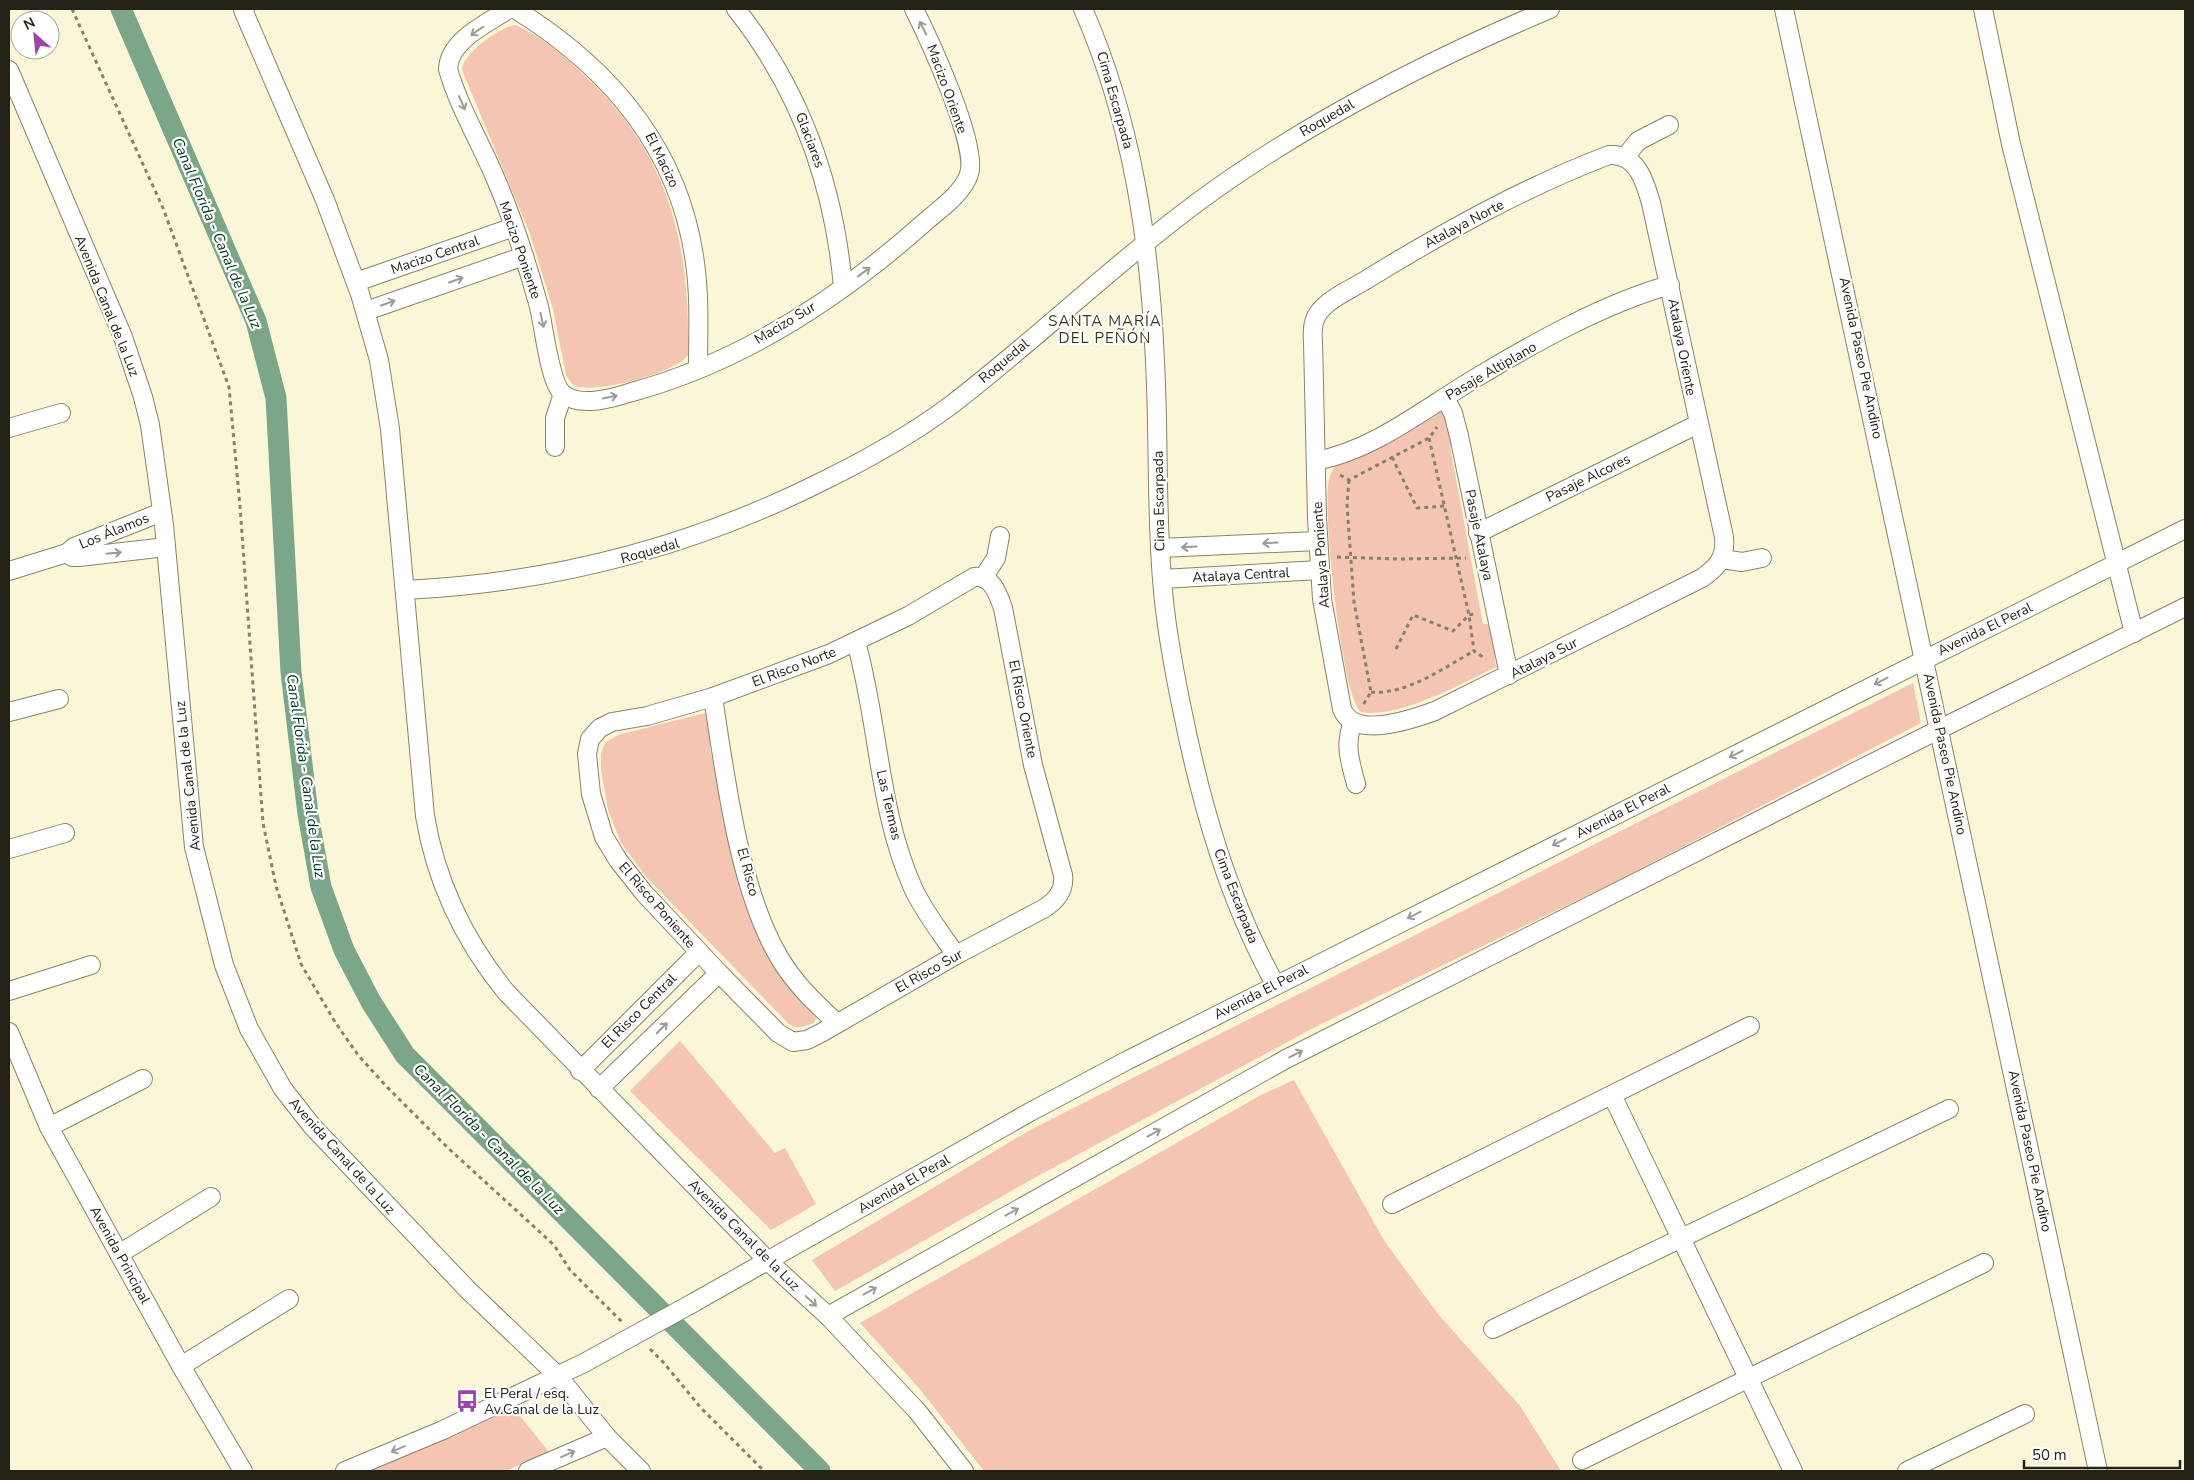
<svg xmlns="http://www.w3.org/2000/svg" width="2194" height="1480" font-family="'Nunito Sans',sans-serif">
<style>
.green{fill:#f3c5b2}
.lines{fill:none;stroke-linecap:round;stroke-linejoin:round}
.canal{stroke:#7ca689;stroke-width:21}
.minor-casing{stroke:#898469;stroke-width:20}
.path{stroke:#85826e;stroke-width:3;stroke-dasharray:4 4;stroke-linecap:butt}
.minor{stroke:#fff;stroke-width:18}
.minor-bridge-casing{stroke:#898469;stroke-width:20;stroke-linecap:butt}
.minor-bridge{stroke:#fff;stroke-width:18}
.oneway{stroke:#9c9c97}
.labels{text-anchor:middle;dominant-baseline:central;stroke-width:4.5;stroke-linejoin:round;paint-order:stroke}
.street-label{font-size:14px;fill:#242217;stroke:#fff}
.poi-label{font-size:14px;fill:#242217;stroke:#fff;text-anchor:start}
.water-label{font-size:15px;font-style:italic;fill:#003519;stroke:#fff}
.neighbourhood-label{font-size:15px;letter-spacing:1px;fill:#3a361d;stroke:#fff}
</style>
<rect width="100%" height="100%" fill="#fbf6d7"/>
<!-- green -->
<g class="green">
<path d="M 515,25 C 541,36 565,56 585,76 C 670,155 690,244 688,355 C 676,373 593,395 573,385 L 566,375 L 553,309 L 530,234 L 462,70 C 462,54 500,27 515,25 Z"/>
<path d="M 1438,408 L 1448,418 L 1454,444 L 1450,447 L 1483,624 L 1490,624 L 1496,667 C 1462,683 1399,719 1361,712 C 1341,694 1324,518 1328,486 C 1329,475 1332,470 1339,462 Z"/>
<path d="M 1913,683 L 1921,723 L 1611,884 L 1319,1025 L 1036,1177 L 835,1291 L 812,1260 L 1032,1129 Z"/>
<path d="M 705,713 L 712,733 L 710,749 L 723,810 L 795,993 L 816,1018 L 814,1023 C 804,1026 797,1031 788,1023 L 648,879 L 621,843 L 608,810 L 601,770 L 601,754 L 605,743 L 618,735 Z"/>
<path d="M 680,1041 L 775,1153 L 785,1148 L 816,1204 L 771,1230 L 630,1091 Z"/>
<path d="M 1294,1080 L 1385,1242 L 1438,1314 L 1520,1406 L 1561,1471 L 984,1471 L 919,1388 L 860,1323 L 1261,1095 Z"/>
<path d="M 511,1405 L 549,1452 L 506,1471 L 364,1471 Z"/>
</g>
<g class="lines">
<!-- canal -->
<path class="canal" d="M 121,9 L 256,321 L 276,398 L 291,672 L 308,814 L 321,887 L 344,950 L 371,1002 L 405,1055 L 820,1471"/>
<defs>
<g id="minor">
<path d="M 245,9 L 243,10 L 325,200 L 360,294 L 379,360 L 390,429 L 425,816 C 436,882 463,939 506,992 L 769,1262 L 828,1316 L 918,1412 L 964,1471"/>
<path d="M 509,9 C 488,23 449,40 448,69 C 458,105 479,140 494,175 C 512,216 526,260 538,303 C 544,324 549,383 563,394 C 581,408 613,398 632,392 C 742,362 841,297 925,222 C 940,209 963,193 969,174 C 979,146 928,37 914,9"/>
<path d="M 515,9 C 610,68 680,149 695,263 C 700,298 698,333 698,369"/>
<path d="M 736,9 C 801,91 834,184 843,287"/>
<path d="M 1083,9 C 1132,120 1150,242 1155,362 C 1159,435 1156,507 1162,579 C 1165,623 1173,666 1182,709 C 1201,804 1228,899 1275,984"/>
<path d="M 1784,9 L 2098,1471"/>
<path d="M 1983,9 L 2011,144 L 2134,633"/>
<path d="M 9,70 L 123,337 L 143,397 L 150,425 L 164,525 L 194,847 L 224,965 L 249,1029 L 283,1089 L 312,1126 L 468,1290 L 558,1376 L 607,1437 L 641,1471"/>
<path d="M 1609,155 C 1637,153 1645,182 1651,203 L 1724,537 C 1726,557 1718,567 1702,578 L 1435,711 C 1413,719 1354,740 1342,709 L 1322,599 L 1317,518 L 1313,341 C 1312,331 1313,320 1319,312 C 1331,297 1354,288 1369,278 C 1446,231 1525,187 1609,155 Z"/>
<path d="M 1625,157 L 1638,141 L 1669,125"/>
<path d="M 356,282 L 514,227"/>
<path d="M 366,311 L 524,256"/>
<path d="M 1445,398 L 1453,413 L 1459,436 L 1509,675"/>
<path d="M 9,428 L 61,413"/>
<path d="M 555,447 L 555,418 L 563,394"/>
<path d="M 1316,461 C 1374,450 1424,409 1474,379 C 1532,344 1605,303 1670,285"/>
<path d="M 1478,533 L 1698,424"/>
<path d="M 1160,548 L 1318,541"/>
<path d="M 67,553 L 72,557 L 79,557 L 166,547"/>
<path d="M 1722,559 L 1742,562 L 1762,558"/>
<path d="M 9,571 L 67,553 L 74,547 L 162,512"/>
<path d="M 974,577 C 992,575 998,594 1003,608 L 1033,765 L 1063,875 C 1065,891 1056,901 1043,909 L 956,955 L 821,1033 L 807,1040 L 793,1042 L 778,1033 L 719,973 L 644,893 L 618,860 L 604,837 L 591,794 L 587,754 L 590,739 L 600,728 L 612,722 L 647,716 L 713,697 L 829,654 L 908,616 Z"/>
<path d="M 983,578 L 996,558 L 1000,536"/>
<path d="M 1162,579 L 1320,570"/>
<path d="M 405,590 C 553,583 689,548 821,482 C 866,460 911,435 951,405 C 1050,329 1138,240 1242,171 C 1339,106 1443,54 1550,9"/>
<path d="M 856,642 C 879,723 878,810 913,888 C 924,912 941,933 956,955"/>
<path d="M 713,697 C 725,775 739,890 779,957 C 794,983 815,1003 837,1023"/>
<path d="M 9,712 L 59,699"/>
<path d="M 1353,722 C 1344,745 1350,761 1356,784"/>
<path d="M 9,849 L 65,833"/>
<path d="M 9,991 L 91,965"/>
<path d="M 9,1032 L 49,1127 L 181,1366 L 243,1471"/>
<path d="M 580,1071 L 699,952"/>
<path d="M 599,1089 L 719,973"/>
<path d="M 1612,1095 L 1793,1471"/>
<path d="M 49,1127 L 143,1079"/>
<path d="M 1392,1204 L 1750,1026"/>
<path d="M 119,1254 L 211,1197"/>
<path d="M 693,1303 L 1030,1112 L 1128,1060 L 2185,529"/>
<path d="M 828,1316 L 1286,1059 L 1940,729 L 2185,607"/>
<path d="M 1493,1329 L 1949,1109"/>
<path d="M 181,1366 L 289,1299"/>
<path d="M 1582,1460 L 1984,1263"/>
<path d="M 345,1471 L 443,1430 L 584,1363"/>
<path d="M 528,1471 L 607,1437"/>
<path d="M 1907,1471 L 2025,1414"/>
</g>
</defs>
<!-- minor casing -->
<use href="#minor" class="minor-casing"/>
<!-- path -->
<g class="path">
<path d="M 72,9 L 163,208 L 229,387 L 240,506 L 263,823 L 276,886 L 301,964 L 335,1022 L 358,1055 L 386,1086 L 448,1148 L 554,1245 L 570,1270 L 622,1322"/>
<path d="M 1429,438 L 1469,615 L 1474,651 L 1486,659"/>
<path d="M 1392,457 L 1417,508 L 1445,506"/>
<path d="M 1340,475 L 1349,480 L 1429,438 L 1437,427"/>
<path d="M 1349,480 L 1347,505 L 1354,602 L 1371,692 L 1363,705"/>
<path d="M 1337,557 L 1399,559 L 1466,558"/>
<path d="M 1396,649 L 1413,615 L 1453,631 L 1469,615 L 1477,613"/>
<path d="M 1371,692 C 1407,695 1445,667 1474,651"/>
<path d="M 650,1349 L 663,1362 L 701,1408 L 764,1471"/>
</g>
<!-- minor -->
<use href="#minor" class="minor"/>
<defs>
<path id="minor-bridge" d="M 584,1363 L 693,1303"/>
</defs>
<!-- minor-bridge casing -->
<use href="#minor-bridge" class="minor-bridge-casing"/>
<!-- minor-bridge -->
<use href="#minor-bridge" class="minor-bridge"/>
</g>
<!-- one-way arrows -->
<defs><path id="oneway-shaft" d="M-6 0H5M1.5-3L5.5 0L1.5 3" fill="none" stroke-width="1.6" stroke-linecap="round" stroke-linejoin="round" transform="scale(1.25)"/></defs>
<g class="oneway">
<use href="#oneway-shaft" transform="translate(923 28) rotate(-117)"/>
<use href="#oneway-shaft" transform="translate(477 31) rotate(145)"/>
<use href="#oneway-shaft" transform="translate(462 103) rotate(66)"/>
<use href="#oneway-shaft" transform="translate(864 272) rotate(-36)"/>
<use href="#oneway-shaft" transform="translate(456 280) rotate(-19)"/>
<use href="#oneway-shaft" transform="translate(388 303) rotate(-19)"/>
<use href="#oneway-shaft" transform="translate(542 320) rotate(78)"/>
<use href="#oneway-shaft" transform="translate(610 397) rotate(-11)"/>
<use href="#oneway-shaft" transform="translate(1270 543) rotate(177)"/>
<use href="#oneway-shaft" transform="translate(1189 547) rotate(177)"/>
<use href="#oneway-shaft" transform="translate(114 553) rotate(-6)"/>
<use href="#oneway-shaft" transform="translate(1881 681) rotate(153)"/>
<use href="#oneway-shaft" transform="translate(1736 754) rotate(153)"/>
<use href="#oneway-shaft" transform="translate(1559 842) rotate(153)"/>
<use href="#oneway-shaft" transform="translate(1414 915) rotate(153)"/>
<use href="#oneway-shaft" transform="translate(662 1028) rotate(-45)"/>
<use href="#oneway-shaft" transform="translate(1296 1054) rotate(-27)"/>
<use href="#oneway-shaft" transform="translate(1154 1133) rotate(-29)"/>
<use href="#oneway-shaft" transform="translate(1012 1212) rotate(-29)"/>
<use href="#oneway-shaft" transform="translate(870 1291) rotate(-29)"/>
<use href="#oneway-shaft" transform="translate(811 1301) rotate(43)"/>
<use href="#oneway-shaft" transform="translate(398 1449) rotate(157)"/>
<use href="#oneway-shaft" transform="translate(568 1454) rotate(-24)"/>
</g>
<!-- icons -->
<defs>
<symbol id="bus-bare" viewBox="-9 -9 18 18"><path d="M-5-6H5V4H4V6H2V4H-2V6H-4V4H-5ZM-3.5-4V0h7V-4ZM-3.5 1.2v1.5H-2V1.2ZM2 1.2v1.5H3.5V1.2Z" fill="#9e43ae" stroke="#fff" stroke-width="2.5" paint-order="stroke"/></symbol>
</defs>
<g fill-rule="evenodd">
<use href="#bus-bare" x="451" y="1385" width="32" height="32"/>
</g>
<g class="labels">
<!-- street labels -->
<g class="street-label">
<text transform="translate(947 89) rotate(70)">Macizo Oriente</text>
<text transform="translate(1115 100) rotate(74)">Cima Escarpada</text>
<text transform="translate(1327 118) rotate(-30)">Roquedal</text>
<text transform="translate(810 140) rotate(69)">Glaciares</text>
<text transform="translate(662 160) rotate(64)">El Macizo</text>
<text transform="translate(1464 224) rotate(-28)">Atalaya Norte</text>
<text transform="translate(520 250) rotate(71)">Macizo Poniente</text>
<text transform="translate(435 255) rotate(-19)">Macizo Central</text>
<text transform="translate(107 306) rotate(68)">Avenida Canal de la Luz</text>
<text transform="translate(785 323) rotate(-31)">Macizo Sur</text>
<text transform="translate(1682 347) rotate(79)">Atalaya Oriente</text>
<text transform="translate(1861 358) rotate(78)">Avenida Paseo Pie Andino</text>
<text transform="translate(1004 361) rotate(-40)">Roquedal</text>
<text transform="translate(1491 371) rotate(-30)">Pasaje Altiplano</text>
<text transform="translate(1588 478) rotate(-26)">Pasaje Alcores</text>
<text transform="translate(1159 501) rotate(-91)">Cima Escarpada</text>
<text transform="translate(114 531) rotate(-22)">Los Álamos</text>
<text transform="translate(1479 535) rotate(78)">Pasaje Atalaya</text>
<text transform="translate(650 551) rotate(-16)">Roquedal</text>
<text transform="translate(1321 555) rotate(-94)">Atalaya Poniente</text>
<text transform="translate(1241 575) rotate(-3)">Atalaya Central</text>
<text transform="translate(1985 629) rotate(-26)">Avenida El Peral</text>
<text transform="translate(1544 658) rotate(-27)">Atalaya Sur</text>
<text transform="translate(794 667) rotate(-21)">El Risco Norte</text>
<text transform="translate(1023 709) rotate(79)">El Risco Oriente</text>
<text transform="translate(1945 754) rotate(78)">Avenida Paseo Pie Andino</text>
<text transform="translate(188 776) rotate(-96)">Avenida Canal de la Luz</text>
<text transform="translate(889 805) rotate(77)">Las Termas</text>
<text transform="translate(1623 811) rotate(-27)">Avenida El Peral</text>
<text transform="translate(748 872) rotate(75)">El Risco</text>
<text transform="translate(1236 896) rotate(69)">Cima Escarpada</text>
<text transform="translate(657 905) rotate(49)">El Risco Poniente</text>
<text transform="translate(929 971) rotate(-29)">El Risco Sur</text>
<text transform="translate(1261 992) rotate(-27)">Avenida El Peral</text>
<text transform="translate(639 1011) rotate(-45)">El Risco Central</text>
<text transform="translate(2030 1151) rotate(78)">Avenida Paseo Pie Andino</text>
<text transform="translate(342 1156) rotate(48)">Avenida Canal de la Luz</text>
<text transform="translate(904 1184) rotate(-30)">Avenida El Peral</text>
<text transform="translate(744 1235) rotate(45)">Avenida Canal de la Luz</text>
<text transform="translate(120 1255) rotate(61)">Avenida Principal</text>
</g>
<!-- poi labels -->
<g class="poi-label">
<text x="484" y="1393">El Peral / esq.<tspan x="484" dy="16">Av.Canal de la Luz</tspan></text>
</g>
<!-- water labels -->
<g class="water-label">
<text transform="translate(217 233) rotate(67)">Canal Florida - Canal de la Luz</text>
<text transform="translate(306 776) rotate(82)">Canal Florida - Canal de la Luz</text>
<text transform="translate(489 1139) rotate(45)">Canal Florida - Canal de la Luz</text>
</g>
<!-- neighbourhood labels -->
<g class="neighbourhood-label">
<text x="1105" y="321">SANTA MARÍA<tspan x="1105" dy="17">DEL PEÑÓN</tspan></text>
</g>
</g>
<!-- border -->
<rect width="2194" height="1480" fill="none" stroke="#242217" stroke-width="20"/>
<!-- north arrow -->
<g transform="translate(35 35) rotate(333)"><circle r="24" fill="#ffffff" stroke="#a7a7a2"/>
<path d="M0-4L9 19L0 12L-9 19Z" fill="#9e43ae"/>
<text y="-8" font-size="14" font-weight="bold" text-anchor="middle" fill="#242217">N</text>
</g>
<!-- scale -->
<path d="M2024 1460v8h156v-8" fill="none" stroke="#242217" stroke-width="2.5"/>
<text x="2032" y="1460" font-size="15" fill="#242217" stroke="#ffffff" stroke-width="4" paint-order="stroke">50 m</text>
</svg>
